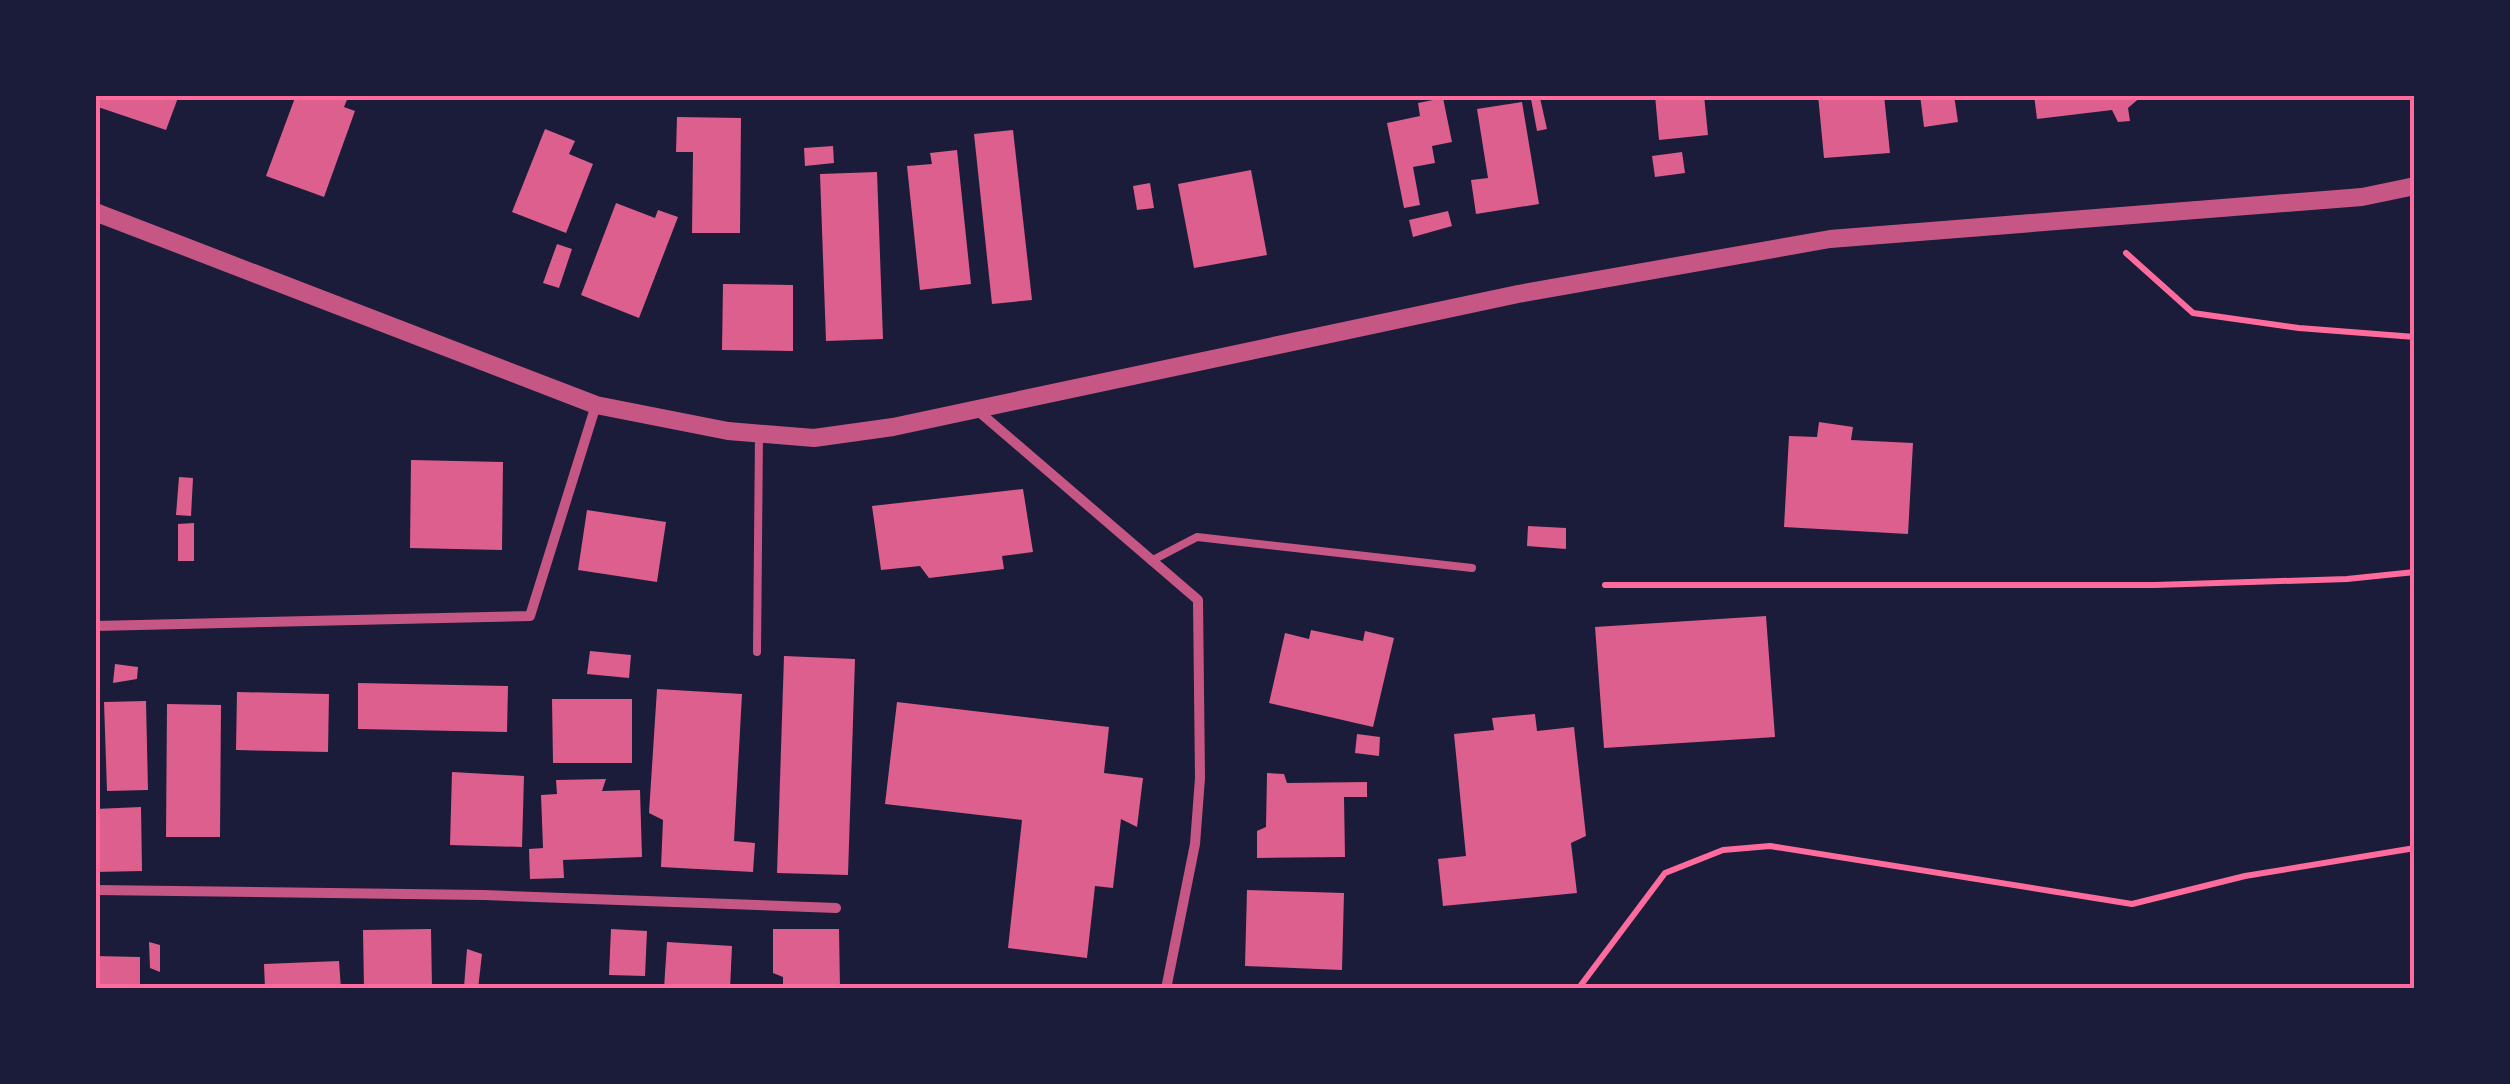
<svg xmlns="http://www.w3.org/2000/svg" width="2510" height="1084" font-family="'Space Grotesk',sans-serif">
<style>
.building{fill:#dd5f8e}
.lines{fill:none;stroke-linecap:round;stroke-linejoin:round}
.path{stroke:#ff6b9d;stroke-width:6}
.service{stroke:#c65784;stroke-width:8}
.minor{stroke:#c65784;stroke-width:10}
.tertiary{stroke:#c65784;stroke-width:18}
.neatline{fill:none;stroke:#ff6b9d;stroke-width:4}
</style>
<rect width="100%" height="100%" fill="#1b1b3a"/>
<!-- building -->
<g class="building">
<path d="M 95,95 L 179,95 L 166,130 L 95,106 Z"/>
<path d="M 296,95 L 349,95 L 344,107 L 355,111 L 324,197 L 266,176 Z"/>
<path d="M 1655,95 L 1704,95 L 1708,135 L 1659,140 Z"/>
<path d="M 1818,95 L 1884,95 L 1890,153 L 1824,158 Z"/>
<path d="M 1920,95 L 1954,95 L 1958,122 L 1924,127 Z"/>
<path d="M 2034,95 L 2143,95 L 2128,108 L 2130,121 L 2118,122 L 2112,110 L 2037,119 Z"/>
<path d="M 1443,98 L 1452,142 L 1432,146 L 1435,163 L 1413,167 L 1420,205 L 1404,208 L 1387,123 L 1420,116 L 1418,103 Z"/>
<path d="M 1540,98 L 1547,129 L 1537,131 L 1531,99 Z"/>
<path d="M 1522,102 L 1539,204 L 1476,214 L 1471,180 L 1488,178 L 1477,109 Z"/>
<path d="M 677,117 L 741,118 L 740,233 L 692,233 L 693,152 L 676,152 Z"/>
<path d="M 545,129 L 575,141 L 569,154 L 593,164 L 566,233 L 512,212 Z"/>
<path d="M 1013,130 L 1032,300 L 992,304 L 974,134 Z"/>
<path d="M 833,146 L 834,163 L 805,166 L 804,148 Z"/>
<path d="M 957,150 L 971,284 L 920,290 L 907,166 L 932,164 L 930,153 Z"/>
<path d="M 1682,152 L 1685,173 L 1655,177 L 1652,156 Z"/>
<path d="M 1251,170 L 1267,255 L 1194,268 L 1178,184 Z"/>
<path d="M 877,172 L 883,339 L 826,341 L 820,174 Z"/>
<path d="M 1150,183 L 1154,208 L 1137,210 L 1133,186 Z"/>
<path d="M 616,203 L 655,218 L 658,210 L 678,217 L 639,318 L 581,295 Z"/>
<path d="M 1448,211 L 1452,226 L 1413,237 L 1409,220 Z"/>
<path d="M 557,244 L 572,249 L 559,288 L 543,283 Z"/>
<path d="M 723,284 L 793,285 L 793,351 L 722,350 Z"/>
<path d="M 1819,422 L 1853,427 L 1851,440 L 1913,443 L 1908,534 L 1784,527 L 1789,436 L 1817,437 Z"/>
<path d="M 411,460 L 503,462 L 502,550 L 410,548 Z"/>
<path d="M 179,477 L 193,478 L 191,516 L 176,515 Z"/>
<path d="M 1023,489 L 1033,552 L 1002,556 L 1004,569 L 929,578 L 920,566 L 881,570 L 872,506 Z"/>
<path d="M 587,510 L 666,522 L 657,582 L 578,570 Z"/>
<path d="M 194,523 L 194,561 L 178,561 L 178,524 Z"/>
<path d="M 1528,526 L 1566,528 L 1566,549 L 1527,546 Z"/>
<path d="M 1766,616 L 1775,737 L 1604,748 L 1595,627 Z"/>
<path d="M 1311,630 L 1363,641 L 1365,631 L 1394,638 L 1373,727 L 1269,703 L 1285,633 L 1309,639 Z"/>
<path d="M 590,651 L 631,655 L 629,678 L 587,674 Z"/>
<path d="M 784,656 L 855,659 L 848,875 L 777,873 Z"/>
<path d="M 115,664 L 138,667 L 137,679 L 113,683 Z"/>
<path d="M 358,683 L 508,686 L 507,732 L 358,729 Z"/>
<path d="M 657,689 L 742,694 L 734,841 L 755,843 L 753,872 L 661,867 L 663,820 L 649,813 Z"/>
<path d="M 237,692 L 329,694 L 328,752 L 236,750 Z"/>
<path d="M 552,699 L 632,699 L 632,763 L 553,763 Z"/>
<path d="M 146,701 L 148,790 L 107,791 L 104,702 Z"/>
<path d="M 897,702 L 1109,727 L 1104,773 L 1143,778 L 1137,827 L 1121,819 L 1113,888 L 1095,886 L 1087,958 L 1008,948 L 1022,820 L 885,804 Z"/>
<path d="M 167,704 L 221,705 L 220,837 L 166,837 Z"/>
<path d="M 1535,714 L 1537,731 L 1574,727 L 1586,836 L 1571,843 L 1577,893 L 1443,906 L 1438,859 L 1466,856 L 1454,734 L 1494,730 L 1492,718 Z"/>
<path d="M 1357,734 L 1380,737 L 1379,756 L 1355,753 Z"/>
<path d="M 452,772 L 524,776 L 522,847 L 450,845 Z"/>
<path d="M 1267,773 L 1284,774 L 1287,783 L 1367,782 L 1367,797 L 1344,797 L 1345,857 L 1257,858 L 1257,831 L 1266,827 Z"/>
<path d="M 606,779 L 602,791 L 640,790 L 642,857 L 563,860 L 564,878 L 530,879 L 529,849 L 543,848 L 541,795 L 557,794 L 556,780 Z"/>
<path d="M 141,807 L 142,871 L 95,872 L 95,809 Z"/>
<path d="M 1247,890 L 1344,893 L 1342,970 L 1245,966 Z"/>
<path d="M 431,929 L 432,989 L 364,989 L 363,930 Z"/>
<path d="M 611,929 L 647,931 L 645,976 L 609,975 Z"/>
<path d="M 773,929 L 839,929 L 840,989 L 783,989 L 783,977 L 773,973 Z"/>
<path d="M 149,942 L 160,945 L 160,972 L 150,968 Z"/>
<path d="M 667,942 L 732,946 L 730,989 L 664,989 Z"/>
<path d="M 467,949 L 482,954 L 478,989 L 464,987 Z"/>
<path d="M 95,956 L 140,957 L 140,989 L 95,989 Z"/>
<path d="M 339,961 L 341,989 L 265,989 L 264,964 Z"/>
</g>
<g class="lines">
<!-- path -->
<g class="path">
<path d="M 2126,253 L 2193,313 L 2299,328 L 2415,337"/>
<path d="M 1605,585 L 2155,585 L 2347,579 L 2415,572"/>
<path d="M 1578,989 L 1665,873 L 1723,850 L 1770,846 L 2132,904 L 2245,876 L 2415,848"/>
</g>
<!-- service -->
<g class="service">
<path d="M 1151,561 L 1197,537 L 1472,568"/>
<path d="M 757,652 L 759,434"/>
</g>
<!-- minor -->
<g class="minor">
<path d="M 977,410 L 1198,600 L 1200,778 L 1195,844 L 1166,989"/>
<path d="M 95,626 L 530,616 L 596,405"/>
<path d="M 95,890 L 484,895 L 836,908"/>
</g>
<!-- tertiary -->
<path class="tertiary" d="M 95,212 L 596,405 L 728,431 L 814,438 L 893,427 L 1518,294 L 1830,239 L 2362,197 L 2415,186"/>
</g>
<!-- border -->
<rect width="2510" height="1084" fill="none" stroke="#1b1b3a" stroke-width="195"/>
<rect x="98" y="98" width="2314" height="888" class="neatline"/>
</svg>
